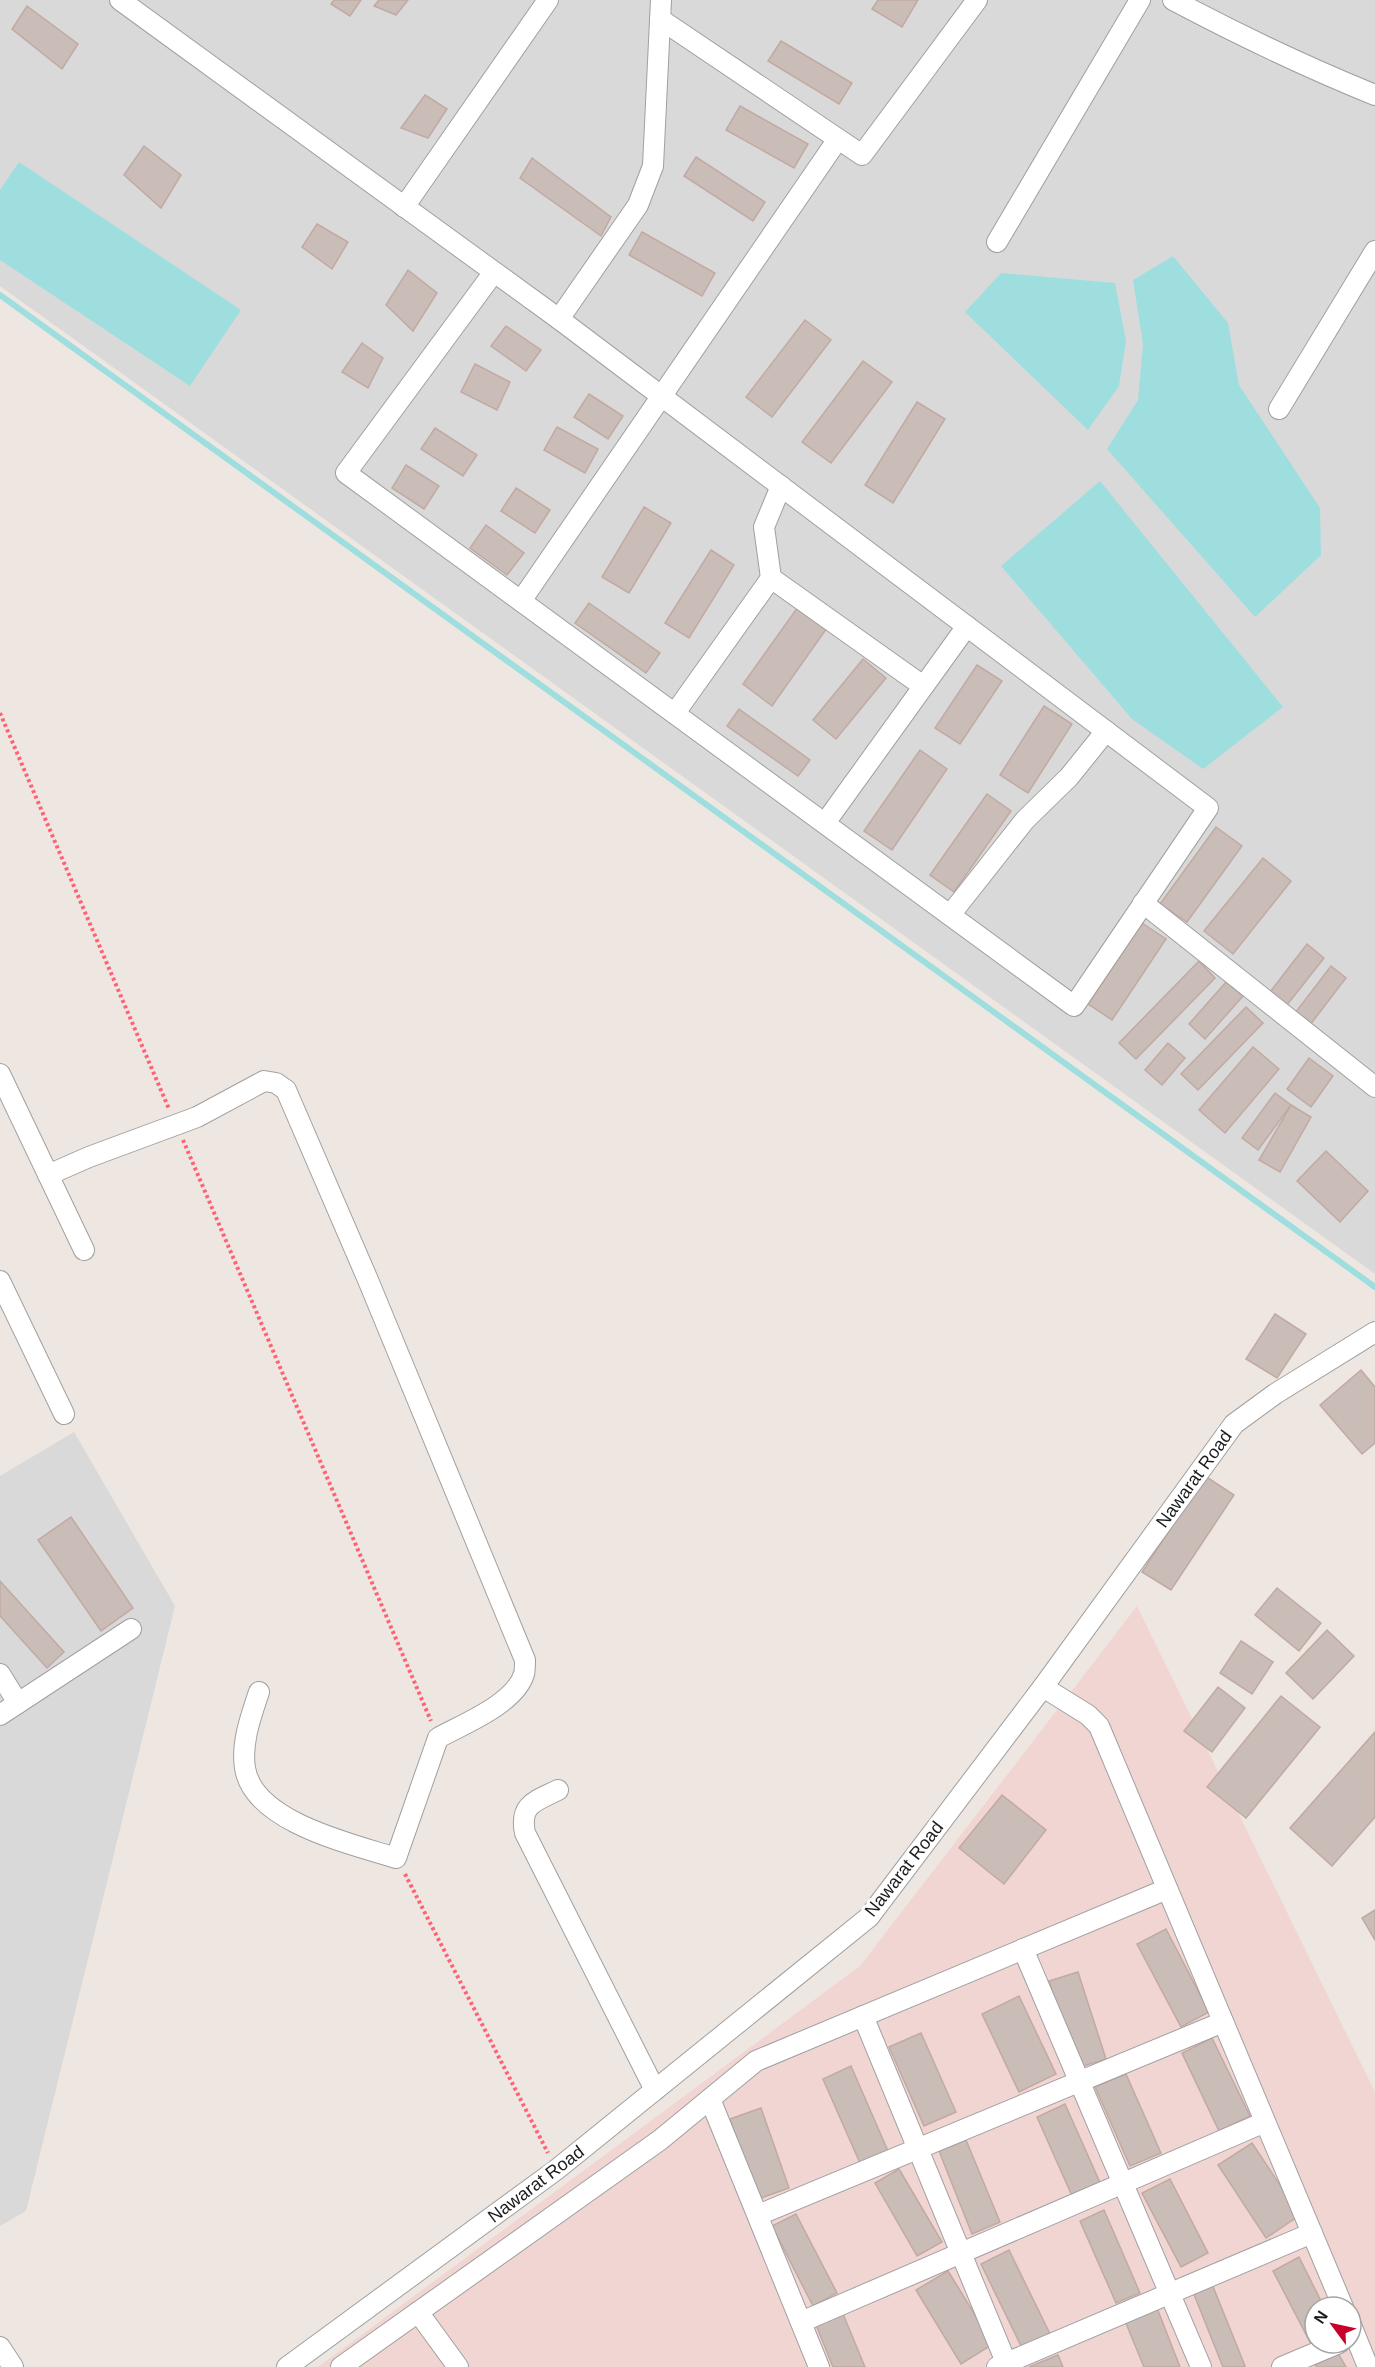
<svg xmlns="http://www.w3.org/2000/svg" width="1375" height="2367" font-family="Arial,sans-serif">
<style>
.residential{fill:#dad9d9}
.military{fill:#f1d5d3;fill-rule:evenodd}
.water{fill:#9fdedf}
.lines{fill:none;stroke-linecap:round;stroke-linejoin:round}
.stream{stroke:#9fdedf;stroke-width:6}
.building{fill:#cabcb7;stroke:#c1aaa3;stroke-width:1.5}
.minor-casing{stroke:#a0a0a0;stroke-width:22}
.path{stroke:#ff6274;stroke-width:4;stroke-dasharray:3 3;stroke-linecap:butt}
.minor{stroke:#fff;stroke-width:20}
.labels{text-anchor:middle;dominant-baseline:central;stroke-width:6;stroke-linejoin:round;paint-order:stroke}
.street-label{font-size:18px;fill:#1c1c1c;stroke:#fff}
</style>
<rect width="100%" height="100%" fill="#eee7e1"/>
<!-- residential -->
<g class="residential">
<path d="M 0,0 L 1375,0 L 1375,1274 L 0,286 Z"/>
<path d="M 74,1432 L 175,1606 L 26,2211 L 0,2226 L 0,1476 Z"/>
</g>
<!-- military -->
<path class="military" d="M 1137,1606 L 1375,2092 L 1375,2367 L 318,2367 L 860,1966 ZM 1315,2307 L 1351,2307 L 1351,2343 L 1315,2343 Z"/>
<!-- water -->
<g class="water">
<path d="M 19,162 L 241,310 L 190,386 L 0,260 L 0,190 Z"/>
<path d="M 1173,256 L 1228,323 L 1239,385 L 1320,508 L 1321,555 L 1255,617 L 1107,449 L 1138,400 L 1143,344 L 1133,280 Z"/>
<path d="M 1001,273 L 1115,283 L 1126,341 L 1119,386 L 1088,430 L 965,312 Z"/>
<path d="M 1100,481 L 1283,707 L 1203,769 L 1132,719 L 1001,566 Z"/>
</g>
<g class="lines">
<!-- stream -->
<path class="stream" d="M 0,295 L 1375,1287"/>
</g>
<!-- building -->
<g class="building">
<path d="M 334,0 L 361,0 L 350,16 L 331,4 Z"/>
<path d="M 379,0 L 408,0 L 396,15 L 374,6 Z"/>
<path d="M 878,0 L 918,0 L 902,27 L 872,9 Z"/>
<path d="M 27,6 L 78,44 L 62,69 L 12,29 Z"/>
<path d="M 781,41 L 852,83 L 839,104 L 768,61 Z"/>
<path d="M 425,95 L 447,109 L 428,138 L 401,128 Z"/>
<path d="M 740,106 L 808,144 L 794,168 L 726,130 Z"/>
<path d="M 144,146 L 181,175 L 161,208 L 124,175 Z"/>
<path d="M 696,157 L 765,202 L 753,221 L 684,176 Z"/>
<path d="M 532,158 L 611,217 L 601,236 L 520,178 Z"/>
<path d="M 317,224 L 348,242 L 332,269 L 302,247 Z"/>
<path d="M 642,232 L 715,273 L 702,296 L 629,255 Z"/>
<path d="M 408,270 L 437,293 L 413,331 L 386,305 Z"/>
<path d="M 805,320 L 831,340 L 772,417 L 746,397 Z"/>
<path d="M 506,326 L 541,350 L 526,371 L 491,346 Z"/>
<path d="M 362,343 L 383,358 L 368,388 L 342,372 Z"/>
<path d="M 863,361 L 892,382 L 831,463 L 802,442 Z"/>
<path d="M 475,364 L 510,382 L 497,410 L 461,392 Z"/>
<path d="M 589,394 L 623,416 L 608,439 L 574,417 Z"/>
<path d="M 917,402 L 945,419 L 893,503 L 865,485 Z"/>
<path d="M 557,427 L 598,449 L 585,473 L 544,450 Z"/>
<path d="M 435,428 L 477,455 L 463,476 L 421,449 Z"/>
<path d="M 406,465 L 439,486 L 424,509 L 392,488 Z"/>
<path d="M 516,488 L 550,510 L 535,533 L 501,511 Z"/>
<path d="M 644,507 L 671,523 L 629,593 L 602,577 Z"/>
<path d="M 486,525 L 524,553 L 507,575 L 470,548 Z"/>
<path d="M 711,550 L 734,565 L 689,638 L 665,623 Z"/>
<path d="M 589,603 L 660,653 L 646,673 L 575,623 Z"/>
<path d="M 798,607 L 827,628 L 772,706 L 743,684 Z"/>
<path d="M 863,659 L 886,678 L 836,739 L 813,720 Z"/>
<path d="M 977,665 L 1002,681 L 960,744 L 935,728 Z"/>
<path d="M 1044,706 L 1072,724 L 1028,793 L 1000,775 Z"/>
<path d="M 739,709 L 810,760 L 798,776 L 727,726 Z"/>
<path d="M 920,750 L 947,769 L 892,850 L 864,831 Z"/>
<path d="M 987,794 L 1011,811 L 954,892 L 930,875 Z"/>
<path d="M 1216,827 L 1242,846 L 1187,922 L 1160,904 Z"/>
<path d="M 1263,858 L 1291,881 L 1233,954 L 1204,931 Z"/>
<path d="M 1142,923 L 1166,939 L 1112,1020 L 1088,1004 Z"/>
<path d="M 1307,944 L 1324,958 L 1287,1005 L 1270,992 Z"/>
<path d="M 1199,961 L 1215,978 L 1136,1059 L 1119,1043 Z"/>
<path d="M 1331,966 L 1346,978 L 1310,1025 L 1295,1013 Z"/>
<path d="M 1226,982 L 1243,996 L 1205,1039 L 1189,1024 Z"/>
<path d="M 1246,1007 L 1263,1023 L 1198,1090 L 1181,1074 Z"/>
<path d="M 1168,1043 L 1185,1058 L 1162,1085 L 1145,1070 Z"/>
<path d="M 1253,1047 L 1279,1069 L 1225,1133 L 1199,1110 Z"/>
<path d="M 1309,1058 L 1333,1076 L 1311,1107 L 1287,1089 Z"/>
<path d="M 1275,1093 L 1291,1105 L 1258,1150 L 1242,1138 Z"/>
<path d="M 1291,1105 L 1311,1117 L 1280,1172 L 1259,1160 Z"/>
<path d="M 1326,1151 L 1368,1191 L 1340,1222 L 1297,1181 Z"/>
<path d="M 1275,1314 L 1306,1334 L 1277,1378 L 1246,1359 Z"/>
<path d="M 1361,1370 L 1375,1387 L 1375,1443 L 1362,1454 L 1320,1405 Z"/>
<path d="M 1205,1476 L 1234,1495 L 1171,1590 L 1142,1572 Z"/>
<path d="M 71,1517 L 133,1608 L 101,1631 L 38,1540 Z"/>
<path d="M 0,1581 L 64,1652 L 47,1668 L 0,1616 Z"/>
<path d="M 1277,1588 L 1321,1623 L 1299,1651 L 1255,1615 Z"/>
<path d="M 1327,1630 L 1354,1656 L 1313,1699 L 1286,1673 Z"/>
<path d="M 1241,1641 L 1273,1662 L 1252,1694 L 1220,1673 Z"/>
<path d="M 1218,1687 L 1245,1708 L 1212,1752 L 1184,1731 Z"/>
<path d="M 1281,1696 L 1320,1727 L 1246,1818 L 1207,1787 Z"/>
<path d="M 1375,1732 L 1375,1817 L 1332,1866 L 1290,1828 Z"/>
<path d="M 1002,1795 L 1046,1830 L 1004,1884 L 959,1848 Z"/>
<path d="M 1375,1910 L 1375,1940 L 1362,1918 Z"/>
<path d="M 1166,1929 L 1209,2012 L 1181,2027 L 1137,1944 Z"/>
<path d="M 1078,1972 L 1106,2059 L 1077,2068 L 1049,1981 Z"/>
<path d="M 1019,1996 L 1056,2074 L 1019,2092 L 982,2014 Z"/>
<path d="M 921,2033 L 956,2112 L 924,2126 L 889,2047 Z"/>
<path d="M 1212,2038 L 1250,2116 L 1219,2131 L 1182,2053 Z"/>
<path d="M 851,2066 L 888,2151 L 860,2163 L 823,2079 Z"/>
<path d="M 1126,2074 L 1161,2153 L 1130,2166 L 1095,2087 Z"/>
<path d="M 1065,2104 L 1101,2185 L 1073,2198 L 1037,2117 Z"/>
<path d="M 761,2108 L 789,2188 L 758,2199 L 730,2119 Z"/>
<path d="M 966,2140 L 1000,2222 L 972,2234 L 939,2151 Z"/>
<path d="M 1252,2143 L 1300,2215 L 1266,2238 L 1218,2165 Z"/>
<path d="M 899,2169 L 942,2242 L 917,2256 L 875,2183 Z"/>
<path d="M 1170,2179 L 1208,2253 L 1181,2267 L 1142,2193 Z"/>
<path d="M 1104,2210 L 1140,2293 L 1116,2303 L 1080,2221 Z"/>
<path d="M 796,2214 L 837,2293 L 813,2306 L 772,2226 Z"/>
<path d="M 1009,2250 L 1051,2336 L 1023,2350 L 981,2264 Z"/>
<path d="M 1299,2257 L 1324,2307 L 1315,2307 L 1315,2342 L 1311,2344 L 1273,2271 Z"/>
<path d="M 948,2271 L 993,2344 L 961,2364 L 916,2290 Z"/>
<path d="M 1212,2284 L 1245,2366 L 1242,2367 L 1223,2367 L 1193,2292 Z"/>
<path d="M 1157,2308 L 1180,2367 L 1144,2367 L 1125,2321 Z"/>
<path d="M 843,2314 L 865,2367 L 833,2367 L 816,2325 Z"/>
<path d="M 1338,2353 L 1346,2367 L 1317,2367 L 1315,2365 Z"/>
<path d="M 1058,2355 L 1063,2367 L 1029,2367 Z"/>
</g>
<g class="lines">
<defs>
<g id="minor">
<path d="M 120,0 L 559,319 L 1208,808 L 1074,1006 L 346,473 L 494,272"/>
<path d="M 1173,0 C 1239,35 1306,67 1375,95"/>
<path d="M 660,19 L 862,155 L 977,0"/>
<path d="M 404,207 L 548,0"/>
<path d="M 997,242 L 1140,0"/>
<path d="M 559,319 L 638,205 L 653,166 L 661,0"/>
<path d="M 1279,409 L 1375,251"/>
<path d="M 781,486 L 764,527 L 771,578 L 923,686"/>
<path d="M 521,601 L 838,139"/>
<path d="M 675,713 L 771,578"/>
<path d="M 825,823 L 967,626"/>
<path d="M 1143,903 L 1375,1087"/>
<path d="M 950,915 L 1025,820 L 1069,777 L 1106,731"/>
<path d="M 0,1074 L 84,1250"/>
<path d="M 48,1175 L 89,1157 L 197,1117 L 264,1081 L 276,1083 L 286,1090 L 368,1280 L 525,1660 C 525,1665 525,1670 524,1674 C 515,1704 463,1724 438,1738 L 396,1858 C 352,1844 253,1822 245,1768 C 241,1743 251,1716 259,1692"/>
<path d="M 0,1281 L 64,1414"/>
<path d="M 0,1674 L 18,1703"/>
<path d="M 1043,1687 L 1088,1715 L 1099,1726 L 1343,2307"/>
<path d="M 0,1715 L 131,1629"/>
<path d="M 558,1790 C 536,1801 519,1804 525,1833 L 655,2090"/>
<path d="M 1023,1949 L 1201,2367"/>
<path d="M 863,2016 L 1008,2367"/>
<path d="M 710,2099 L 819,2367"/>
<path d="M 758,2215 L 1223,2022"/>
<path d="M 418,2312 L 458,2367"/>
<path d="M 801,2322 L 1265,2122"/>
<path d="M 1351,2325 L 1368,2367"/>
<path d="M 0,2347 L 13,2367"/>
<path d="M 287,2367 L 556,2170 L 869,1917 L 1043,1687 L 1234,1424 L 1275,1394 L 1375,1332"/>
<path d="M 341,2367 L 660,2140 L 756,2061 L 1167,1889"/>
<path d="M 997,2367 L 1312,2233"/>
<path d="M 1282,2367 L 1339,2343"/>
</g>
</defs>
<!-- minor casing -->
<use href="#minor" class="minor-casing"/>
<!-- path -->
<g class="path">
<path d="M 0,713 L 169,1109"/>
<path d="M 183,1140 L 431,1721"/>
<path d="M 405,1874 L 548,2153"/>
</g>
<!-- minor -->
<use href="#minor" class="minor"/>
</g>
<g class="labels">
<!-- street labels -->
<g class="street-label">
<text transform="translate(1194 1479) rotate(-54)">Nawarat Road</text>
<text transform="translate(904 1869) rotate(-52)">Nawarat Road</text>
<text transform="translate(536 2184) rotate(-37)">Nawarat Road</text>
</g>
</g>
<!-- north arrow -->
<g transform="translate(1333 2325) rotate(303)"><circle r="28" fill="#ffffff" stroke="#a4a4a4" stroke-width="1.5"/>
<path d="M0-4.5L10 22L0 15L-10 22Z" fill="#c9002c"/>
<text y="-9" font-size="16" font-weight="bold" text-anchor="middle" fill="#1c1c1c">N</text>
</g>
</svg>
